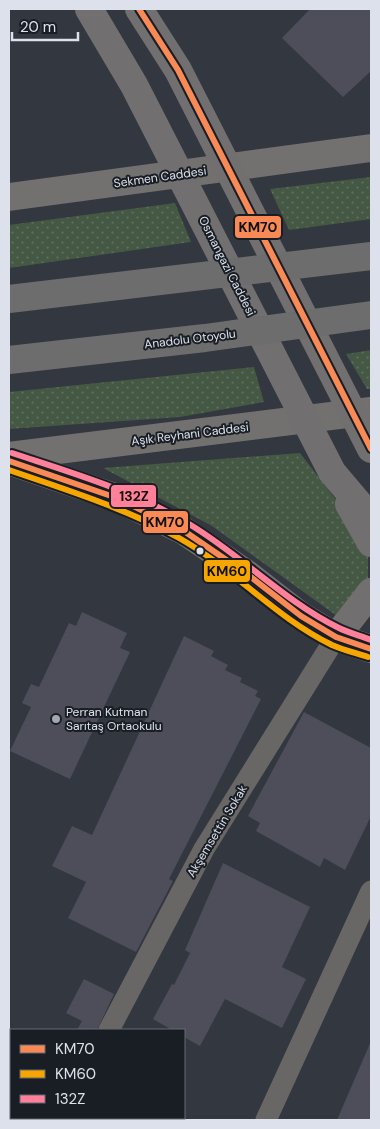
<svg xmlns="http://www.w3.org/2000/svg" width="380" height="1129" font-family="'DM Sans',sans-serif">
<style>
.grass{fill:url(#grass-dots)}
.building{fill:#4d4e59}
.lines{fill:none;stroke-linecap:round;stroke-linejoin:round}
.minor{stroke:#686765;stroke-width:21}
.secondary{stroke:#73716f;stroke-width:28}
.primary{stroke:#716f6f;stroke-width:28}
.motorway{stroke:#6d6d6d;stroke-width:28}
.bus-1-casing{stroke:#191d24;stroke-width:10}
.bus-2-casing{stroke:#191d24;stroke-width:10}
.bus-3-casing{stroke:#191d24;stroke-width:10}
.bus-1{stroke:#f98a56;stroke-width:6}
.bus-2{stroke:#f7a600;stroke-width:6}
.bus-3{stroke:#ff8098;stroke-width:6}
.bus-dot{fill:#dce1eb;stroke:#191d24;stroke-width:2}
.poi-dot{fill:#a1a6af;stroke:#191d24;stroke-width:2}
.labels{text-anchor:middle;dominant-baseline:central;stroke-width:4;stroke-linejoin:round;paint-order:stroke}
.street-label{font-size:12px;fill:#dce1eb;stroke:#191d24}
.poi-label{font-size:12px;fill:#dce1eb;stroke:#191d24;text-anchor:start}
.line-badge{stroke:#191d24;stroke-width:2}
.pale-badge-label{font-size:14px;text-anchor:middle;font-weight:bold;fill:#111}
</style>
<defs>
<pattern id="grass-dots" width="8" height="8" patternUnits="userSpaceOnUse" patternTransform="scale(1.25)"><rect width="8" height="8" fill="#445844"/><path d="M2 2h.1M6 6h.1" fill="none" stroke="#5e705f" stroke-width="1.8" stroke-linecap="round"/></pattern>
</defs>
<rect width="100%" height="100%" fill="#33373f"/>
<!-- grass -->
<g class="grass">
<path d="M 371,177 L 371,219 L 289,230 L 270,189 Z"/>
<path d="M 175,203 L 191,242 L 9,268 L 9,225 Z"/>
<path d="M 371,350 L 371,389 L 367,389 L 346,354 Z"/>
<path d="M 254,367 L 264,402 L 180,417 L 9,429 L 9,392 Z"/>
<path d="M 300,453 L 368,541 L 368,580 L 337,616 L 212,526 L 103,468 Z"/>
</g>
<!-- building -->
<g class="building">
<path d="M 310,9 L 371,9 L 371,71 L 343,97 L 282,38 Z"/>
<path d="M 82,612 L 127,633 L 120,648 L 130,652 L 70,779 L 10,751 L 31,707 L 22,703 L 31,684 L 39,687 L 69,623 L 76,626 Z"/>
<path d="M 184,636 L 214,651 L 211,656 L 228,665 L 225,670 L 242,678 L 240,682 L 258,691 L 255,696 L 261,699 L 169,879 L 173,881 L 136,952 L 68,918 L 86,882 L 52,866 L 72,826 L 92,835 Z"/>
<path d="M 304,712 L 371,748 L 371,816 L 345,870 L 324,858 L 320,867 L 256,831 L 260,823 L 248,816 Z"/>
<path d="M 223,863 L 310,907 L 282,967 L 306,979 L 282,1028 L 225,999 L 200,1046 L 184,1037 L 184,1030 L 172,1030 L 153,1019 L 172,984 L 174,985 L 190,953 L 185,950 Z"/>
<path d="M 84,979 L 114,994 L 97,1030 L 77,1030 L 82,1021 L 66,1013 Z"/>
<path d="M 371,1041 L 371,1120 L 337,1120 Z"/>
</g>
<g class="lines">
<!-- minor -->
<g class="minor">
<path d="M 109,1030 L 204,849 L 336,637"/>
<path d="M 9,1057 L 11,1058"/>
<path d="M 127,1118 L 132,1120"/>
<path d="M 64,1120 L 65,1118"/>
<path d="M 266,1120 L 371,891"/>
</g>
<!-- secondary -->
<g class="secondary">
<path d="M 9,197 L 371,148"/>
<path d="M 9,456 L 371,411"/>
</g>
<!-- primary -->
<g class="primary">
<path d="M 89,9 L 134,85 L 332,472 L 371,518"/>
<path d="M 139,9 L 178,70 L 371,449"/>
<path d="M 9,461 L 117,498 L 184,531 L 247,574 L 301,616 L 336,637 L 371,649"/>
<path d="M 349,504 L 371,543"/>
<path d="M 336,637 L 371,592"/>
</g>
<!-- motorway -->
<g class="motorway">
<path d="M 9,299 L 371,256"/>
<path d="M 9,360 L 205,338 L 371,315"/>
</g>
<defs>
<g id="bus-1">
<path d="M 139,9 L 178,70 L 371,449"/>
<path d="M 9,461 L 117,498 L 184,531 L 247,574 L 301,616 L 336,637 L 371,649"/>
</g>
<path id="bus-2" d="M 9,470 C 67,490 125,508 179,538 C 233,568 276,618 332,645 C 343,650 356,653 368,657"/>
<path id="bus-3" d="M 12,453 C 72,473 134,491 189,524 C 241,555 284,601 339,628 C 349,633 361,636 371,640"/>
</defs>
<!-- bus-1 casing -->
<use href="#bus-1" class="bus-1-casing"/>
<!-- bus-2 casing -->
<use href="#bus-2" class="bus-2-casing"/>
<!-- bus-3 casing -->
<use href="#bus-3" class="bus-3-casing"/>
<!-- bus-1 -->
<use href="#bus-1" class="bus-1"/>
<!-- bus-2 -->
<use href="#bus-2" class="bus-2"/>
<!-- bus-3 -->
<use href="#bus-3" class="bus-3"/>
</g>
<!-- markers -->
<circle class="bus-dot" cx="200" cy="551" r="4.5"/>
<circle class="poi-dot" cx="56" cy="719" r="5"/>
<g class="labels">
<!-- street labels -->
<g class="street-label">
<text transform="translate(160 177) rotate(-8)">Sekmen Caddesi</text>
<text transform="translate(227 266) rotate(63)">Osmangazi Caddesi</text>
<text transform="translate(190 339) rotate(-7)">Anadolu Otoyolu</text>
<text transform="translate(190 434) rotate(-7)">Aşık Reyhani Caddesi</text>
<text transform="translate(217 831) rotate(-59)">Akşemsettin Sokak</text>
</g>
<!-- poi labels -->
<g class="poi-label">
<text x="66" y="712">Perran Kutman<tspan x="66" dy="14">Sarıtaş Ortaokulu</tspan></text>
</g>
</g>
<g class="line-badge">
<rect x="234" y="215" width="48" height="24" rx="5" fill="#f98a56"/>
<rect x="110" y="484" width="47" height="24" rx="5" fill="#ff8098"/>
<rect x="142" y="510" width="47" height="24" rx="5" fill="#f98a56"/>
<rect x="203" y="559" width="48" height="24" rx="5" fill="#f7a600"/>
</g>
<g class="pale-badge-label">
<text x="258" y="232">KM70</text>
<text x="134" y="501">132Z</text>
<text x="165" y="527">KM70</text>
<text x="227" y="576">KM60</text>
</g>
<!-- border -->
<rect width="380" height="1129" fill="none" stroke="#dce1eb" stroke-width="20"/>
<!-- legend -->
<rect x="10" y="1029" width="175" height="90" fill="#191d24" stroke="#676b74"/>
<rect x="20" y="1045" width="25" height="8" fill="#f98a56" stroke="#676b74"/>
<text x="55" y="1054" font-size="15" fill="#dce1eb">KM70</text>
<rect x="20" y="1070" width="25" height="8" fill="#f7a600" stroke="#676b74"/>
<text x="55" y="1079" font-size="15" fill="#dce1eb">KM60</text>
<rect x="20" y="1095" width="25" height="8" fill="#ff8098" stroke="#676b74"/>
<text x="55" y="1104" font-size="15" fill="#dce1eb">132Z</text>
<!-- scale -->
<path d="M12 32v8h66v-8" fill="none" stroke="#dce1eb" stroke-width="2.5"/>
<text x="20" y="32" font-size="15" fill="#dce1eb" stroke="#191d24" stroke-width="4" paint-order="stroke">20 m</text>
</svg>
